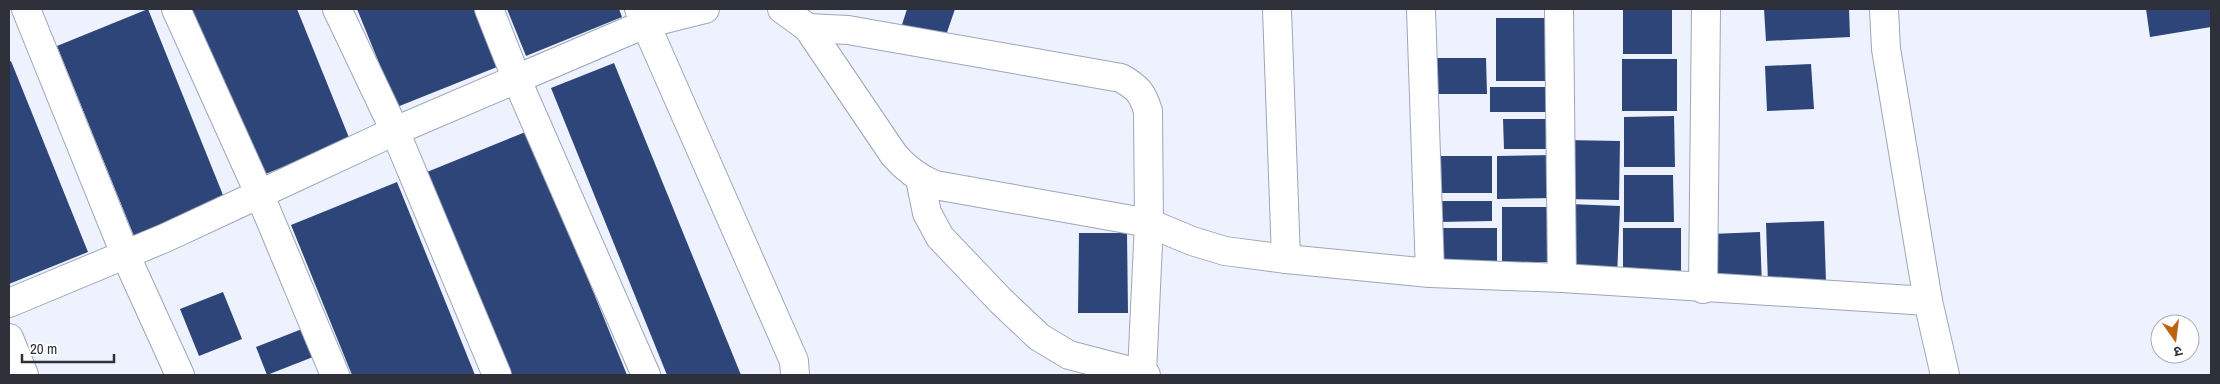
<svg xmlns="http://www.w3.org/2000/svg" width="2220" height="384" font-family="'Archivo Narrow','Noto Sans Devanagari',sans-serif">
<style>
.building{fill:#2d4579}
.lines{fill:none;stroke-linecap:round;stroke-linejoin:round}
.minor-casing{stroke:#9da6b7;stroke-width:30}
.minor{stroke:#fff;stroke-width:28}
</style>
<rect width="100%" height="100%" fill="#edf2fe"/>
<!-- building -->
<g class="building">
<path d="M 148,9 L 225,200 L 134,236 L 57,46 Z"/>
<path d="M 190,9 L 297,9 L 350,140 L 258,177 Z"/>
<path d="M 357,9 L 479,9 L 502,65 L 397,107 Z"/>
<path d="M 507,9 L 619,9 L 622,17 L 526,56 Z"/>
<path d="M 907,9 L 955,9 L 944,41 L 901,28 Z"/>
<rect x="1623" y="9" width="49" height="45"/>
<path d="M 1764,9 L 1849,9 L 1850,37 L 1766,41 Z"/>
<path d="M 2146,9 L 2211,9 L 2211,27 L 2150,37 Z"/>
<rect x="1496" y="18" width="50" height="63"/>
<path d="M 1429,58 L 1486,58 L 1487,94 L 1429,94 Z"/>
<rect x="1622" y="59" width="55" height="52"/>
<path d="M 11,61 L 88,252 L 9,284 L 9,62 Z"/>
<path d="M 614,63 L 741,375 L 667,375 L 551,88 Z"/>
<path d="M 1811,64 L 1814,109 L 1767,111 L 1765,66 Z"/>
<rect x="1490" y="87" width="60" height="25"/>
<path d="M 1674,116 L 1675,167 L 1624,167 L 1624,117 Z"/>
<path d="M 1503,119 L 1553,119 L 1553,149 L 1504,149 Z"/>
<path d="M 528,131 L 627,375 L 509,375 L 427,172 Z"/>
<path d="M 1565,140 L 1620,141 L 1619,200 L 1564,199 Z"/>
<path d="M 1555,155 L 1555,198 L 1497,199 L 1497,156 Z"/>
<rect x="1435" y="156" width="57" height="37"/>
<path d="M 1624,175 L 1673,175 L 1674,222 L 1624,222 Z"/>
<path d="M 397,182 L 475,375 L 352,375 L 291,225 Z"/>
<path d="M 1439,201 L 1492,201 L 1492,221 L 1439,222 Z"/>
<path d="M 1569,204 L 1620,206 L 1617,277 L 1566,275 Z"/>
<rect x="1502" y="207" width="55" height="55"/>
<path d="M 1824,221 L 1826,282 L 1768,284 L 1766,223 Z"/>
<path d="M 1434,228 L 1497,228 L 1497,261 L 1434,262 Z"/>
<rect x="1623" y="228" width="58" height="51"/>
<path d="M 1760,232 L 1762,287 L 1713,289 L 1711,234 Z"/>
<path d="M 1079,233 L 1127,233 L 1128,313 L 1078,313 Z"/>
<path d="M 223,292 L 242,339 L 199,356 L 180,309 Z"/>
<path d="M 302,329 L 313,357 L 267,375 L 256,347 Z"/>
</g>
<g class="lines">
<defs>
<g id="minor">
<path d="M 26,9 L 125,254 L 180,375"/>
<path d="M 176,9 L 259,193 L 335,375"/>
<path d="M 337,9 L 395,131 L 497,375"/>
<path d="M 489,9 L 517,80 L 646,375"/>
<path d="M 639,9 L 794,361 L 795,375"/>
<path d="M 782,9 L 808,28 L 894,155 C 906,169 918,178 935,185 L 1149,223 L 1192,241 L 1225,251 L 1286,259 L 1430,273 L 1562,278 L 1928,301"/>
<path d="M 1277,9 L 1286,259"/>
<path d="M 1421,9 L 1430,273"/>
<path d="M 1559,9 L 1562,278"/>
<path d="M 1884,9 L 1886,49 L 1928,301 L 1945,375"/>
<path d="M 808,28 L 848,30 L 1121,78 C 1138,88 1142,92 1148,111 L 1149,223 L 1142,373"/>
<path d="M 920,179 L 927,213 L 940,237 L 1001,301 L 1039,337 L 1069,355 L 1146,375"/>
<path d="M 1703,289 L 1706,9"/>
<path d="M 9,303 L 165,238 L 395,131 L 645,24 L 705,9"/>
<path d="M 9,338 L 24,375"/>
</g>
</defs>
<!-- minor casing -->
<use href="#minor" class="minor-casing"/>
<!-- minor -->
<use href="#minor" class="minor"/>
</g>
<!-- border -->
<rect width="2220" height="384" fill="none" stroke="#2e3139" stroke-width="20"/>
<!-- north arrow -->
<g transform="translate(2175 339) rotate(166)"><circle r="24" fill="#ffffff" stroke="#abadb0"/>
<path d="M0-4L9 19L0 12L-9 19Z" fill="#bf6311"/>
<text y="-8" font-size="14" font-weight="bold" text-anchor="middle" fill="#2e3139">उ</text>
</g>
<!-- scale -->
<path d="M22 354v8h92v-8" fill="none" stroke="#2e3139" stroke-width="2.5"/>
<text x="30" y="354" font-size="15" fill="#2e3139" stroke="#ffffff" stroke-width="4" paint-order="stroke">20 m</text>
</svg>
